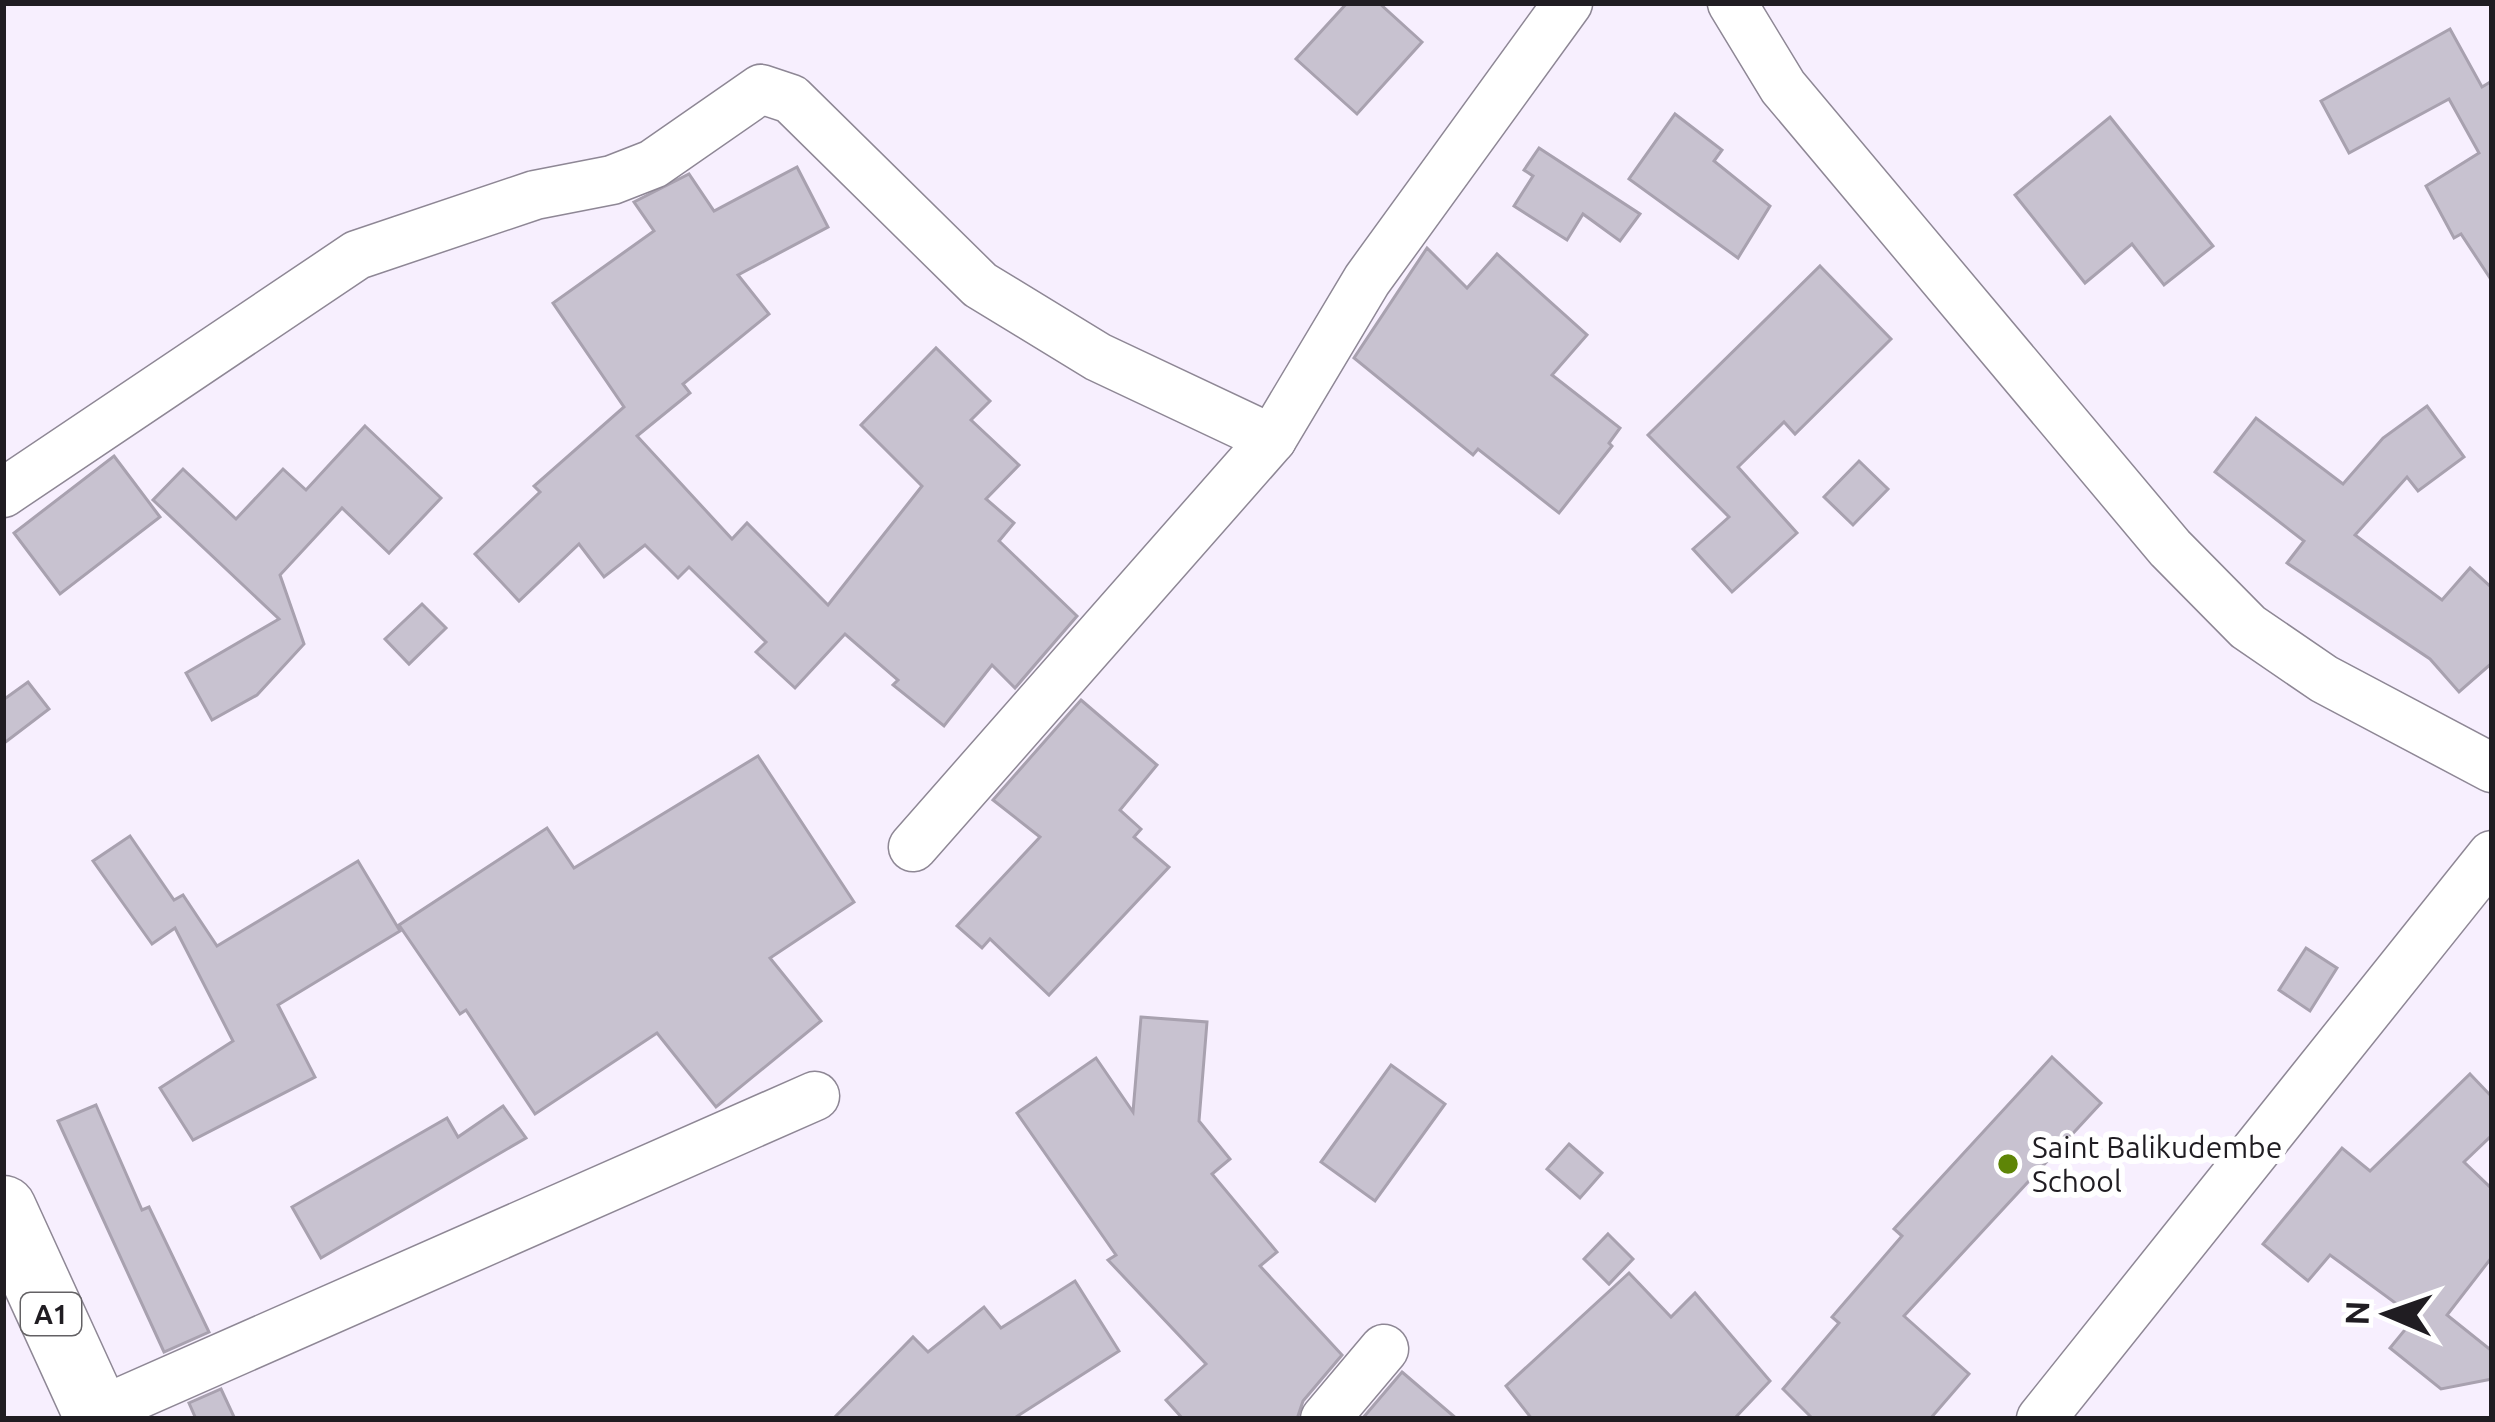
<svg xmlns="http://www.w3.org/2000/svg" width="2495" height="1422" font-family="Ubuntu,sans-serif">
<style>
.building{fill:#c8c2d0;stroke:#a8a1af;stroke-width:3}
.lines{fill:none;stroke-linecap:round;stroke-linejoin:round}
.street-casing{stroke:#8e8795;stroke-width:51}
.highway-casing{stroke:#8e8795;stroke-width:69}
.street{stroke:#fff;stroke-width:48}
.highway{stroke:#fff;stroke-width:66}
.poi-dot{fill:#5e8507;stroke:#fff;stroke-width:4.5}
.labels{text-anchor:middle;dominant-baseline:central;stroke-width:12;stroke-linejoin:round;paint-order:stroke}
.shield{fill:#fff;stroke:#636164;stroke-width:3}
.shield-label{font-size:27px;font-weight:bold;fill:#201d22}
.poi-label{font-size:30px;fill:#201d22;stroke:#fff;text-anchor:start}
</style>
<rect width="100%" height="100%" fill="#f7effe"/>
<!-- building -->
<g class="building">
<path d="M 1347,3 L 1379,3 L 1422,42 L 1357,114 L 1296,59 Z"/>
<path d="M 2450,29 L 2482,87 L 2492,81 L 2492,281 L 2461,234 L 2454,238 L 2426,186 L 2479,153 L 2449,99 L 2349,153 L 2321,101 Z"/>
<path d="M 1675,114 L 1722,150 L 1714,161 L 1770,206 L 1738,258 L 1629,179 Z"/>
<path d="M 2110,117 L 2213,246 L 2164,285 L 2132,244 L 2085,283 L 2015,195 Z"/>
<path d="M 1539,148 L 1640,214 L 1620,241 L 1583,214 L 1567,240 L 1514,206 L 1533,176 L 1524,170 Z"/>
<path d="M 797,167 L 828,227 L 738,275 L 769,314 L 683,384 L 690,393 L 637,436 L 732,539 L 747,523 L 828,605 L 922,486 L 861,425 L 936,348 L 990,401 L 971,420 L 1019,465 L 986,499 L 1014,523 L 999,541 L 1077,616 L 1015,688 L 992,665 L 944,726 L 893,685 L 898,680 L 845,634 L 795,688 L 756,652 L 766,642 L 689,567 L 678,578 L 645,545 L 604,577 L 579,544 L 519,601 L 475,554 L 540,492 L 534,486 L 624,407 L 553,303 L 654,231 L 634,202 L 689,174 L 714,211 Z"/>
<path d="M 1427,248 L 1467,288 L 1497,254 L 1587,335 L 1552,375 L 1620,428 L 1609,443 L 1612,446 L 1559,513 L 1478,449 L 1473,455 L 1354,358 Z"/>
<path d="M 1820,266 L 1891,339 L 1795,434 L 1784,422 L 1738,467 L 1797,533 L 1732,592 L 1693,549 L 1729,517 L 1648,435 Z"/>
<path d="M 2427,406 L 2464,457 L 2418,491 L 2407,477 L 2355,535 L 2442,600 L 2470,568 L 2492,588 L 2492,663 L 2459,692 L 2430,659 L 2287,563 L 2304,541 L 2215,472 L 2256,418 L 2343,484 L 2383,438 Z"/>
<path d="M 365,426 L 441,498 L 389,553 L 342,508 L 280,575 L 304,644 L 257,695 L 212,720 L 186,673 L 279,619 L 153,500 L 183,469 L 236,519 L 283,469 L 306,490 Z"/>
<path d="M 114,456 L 160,517 L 60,594 L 14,533 Z"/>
<path d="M 1859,461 L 1888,489 L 1853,525 L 1824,497 Z"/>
<path d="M 422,604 L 446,628 L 409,664 L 385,639 Z"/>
<path d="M 28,682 L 49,709 L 3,744 L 3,700 Z"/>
<path d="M 1081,700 L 1157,765 L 1120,810 L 1141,829 L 1134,837 L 1169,867 L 1049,995 L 990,939 L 982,948 L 957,926 L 1040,837 L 993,800 Z"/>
<path d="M 758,756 L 854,902 L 770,958 L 821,1021 L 716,1107 L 657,1033 L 535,1114 L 466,1010 L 460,1014 L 399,925 L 547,828 L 574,868 Z"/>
<path d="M 130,836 L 174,900 L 183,895 L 217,946 L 358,861 L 400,931 L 278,1005 L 315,1077 L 193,1140 L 160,1088 L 233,1041 L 175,928 L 152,944 L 93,861 Z"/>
<path d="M 2306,948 L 2337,968 L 2310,1011 L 2279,990 Z"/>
<path d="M 1141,1017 L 1207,1022 L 1199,1121 L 1230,1159 L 1212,1174 L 1277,1252 L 1260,1266 L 1342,1355 L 1303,1401 L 1297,1419 L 1183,1419 L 1166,1400 L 1206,1364 L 1108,1260 L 1116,1255 L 1017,1113 L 1096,1058 L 1133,1112 Z"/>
<path d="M 2052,1057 L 2101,1103 L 1904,1316 L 1969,1374 L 1930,1419 L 1813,1419 L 1783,1389 L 1839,1323 L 1832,1317 L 1902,1236 L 1894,1229 Z"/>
<path d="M 1391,1065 L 1445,1104 L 1375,1201 L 1321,1162 Z"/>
<path d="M 2470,1074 L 2492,1097 L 2492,1135 L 2464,1162 L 2492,1189 L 2492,1257 L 2447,1315 L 2492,1351 L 2492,1379 L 2441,1389 L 2390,1348 L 2413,1320 L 2405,1310 L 2330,1255 L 2308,1281 L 2263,1244 L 2342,1148 L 2370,1171 Z"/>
<path d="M 96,1105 L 142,1210 L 149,1207 L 209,1332 L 164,1352 L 58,1121 Z"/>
<path d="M 503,1106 L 526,1138 L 321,1258 L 292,1207 L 447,1118 L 458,1137 Z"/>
<path d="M 1569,1144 L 1602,1173 L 1580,1198 L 1547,1169 Z"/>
<path d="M 1608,1234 L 1633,1259 L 1609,1284 L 1584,1259 Z"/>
<path d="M 1629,1273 L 1671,1317 L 1695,1293 L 1770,1381 L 1734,1419 L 1532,1419 L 1506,1386 Z"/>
<path d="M 1075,1281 L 1119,1351 L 1013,1419 L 833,1419 L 913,1337 L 928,1352 L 984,1307 L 1001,1328 Z"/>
<path d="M 1402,1372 L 1457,1419 L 1362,1419 Z"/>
<path d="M 221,1389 L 235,1419 L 196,1419 L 189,1403 Z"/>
</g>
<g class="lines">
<defs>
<g id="street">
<path d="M 1732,3 L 1783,87 L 2170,548 L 2248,627 L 2324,679 L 2492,768"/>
<path d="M 3,493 L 357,255 L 535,195 L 612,180 L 653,164 L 761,89 L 791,99 L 980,285 L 1098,357 L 1272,439"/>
<path d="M 913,847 L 1272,439 L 1367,280 L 1568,3"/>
<path d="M 96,1413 L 815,1096"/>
<path d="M 1325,1419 L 1384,1349"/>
<path d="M 2041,1419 L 2492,855"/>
</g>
<path id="highway" d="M 3,1209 L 99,1419"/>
</defs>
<!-- street casing -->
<use href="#street" class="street-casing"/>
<!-- highway casing -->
<use href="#highway" class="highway-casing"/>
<!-- street -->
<use href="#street" class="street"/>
<!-- highway -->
<use href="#highway" class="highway"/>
</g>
<!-- markers -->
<circle class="poi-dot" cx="2008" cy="1164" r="12"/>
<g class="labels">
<!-- shield labels -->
<rect class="shield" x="21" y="1293" width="60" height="42" rx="9"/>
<g class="shield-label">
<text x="51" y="1314">A1</text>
</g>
<!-- poi labels -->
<g class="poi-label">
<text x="2032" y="1147">Saint Balikudembe<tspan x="2032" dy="34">School</tspan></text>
</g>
</g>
<!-- border -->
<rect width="2495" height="1422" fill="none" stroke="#201d22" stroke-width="12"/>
<!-- north arrow -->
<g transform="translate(2387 1314) rotate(272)" stroke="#ffffff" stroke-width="9" paint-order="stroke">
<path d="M0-9L21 45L0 30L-21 45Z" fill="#201d22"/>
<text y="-18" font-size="33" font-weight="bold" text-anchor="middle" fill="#201d22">N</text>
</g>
</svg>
